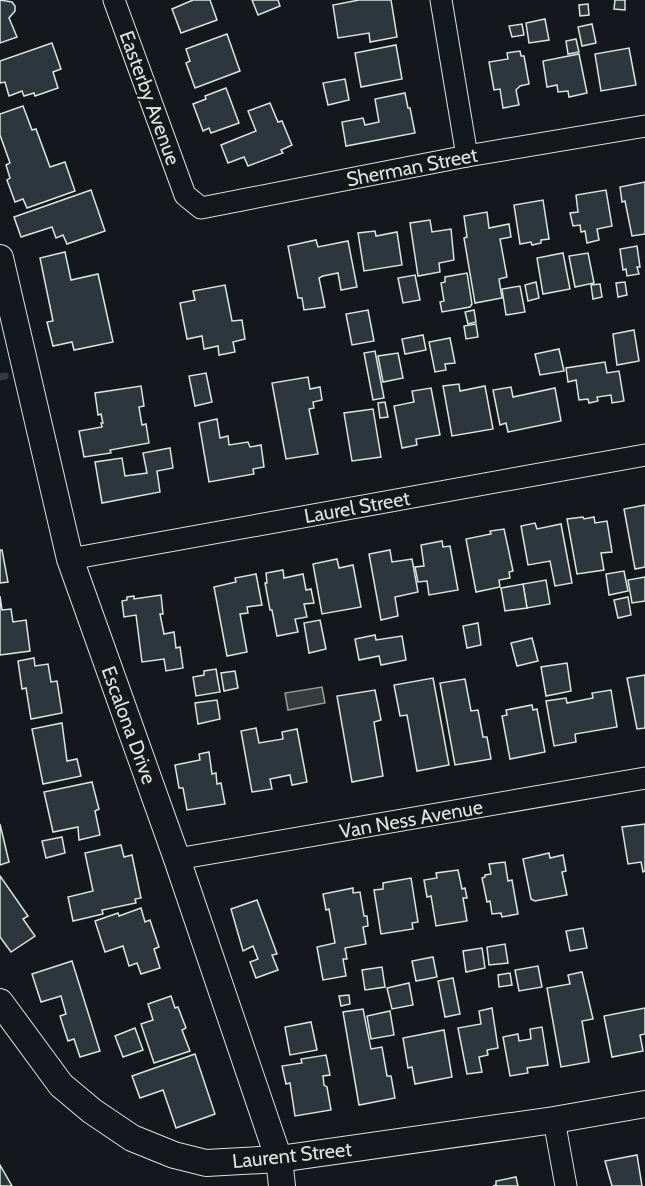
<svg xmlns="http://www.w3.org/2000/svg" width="645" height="1186" font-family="Cabin,sans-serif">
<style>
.water{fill:#363b3e;stroke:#939e99;stroke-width:1.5}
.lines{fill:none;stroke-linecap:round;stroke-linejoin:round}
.stream{stroke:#363b3e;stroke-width:7}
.building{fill:#2c363c;stroke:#d8e6dc;stroke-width:1.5}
.minor-casing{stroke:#d8e6dc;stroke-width:23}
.tertiary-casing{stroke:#d8e6dc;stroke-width:28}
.minor{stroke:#14181c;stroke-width:21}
.tertiary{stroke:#14181c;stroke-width:26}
.labels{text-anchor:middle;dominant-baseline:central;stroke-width:4.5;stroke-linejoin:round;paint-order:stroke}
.street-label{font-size:20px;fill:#d8e6dc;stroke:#14181c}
</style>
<rect width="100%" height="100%" fill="#14181c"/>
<!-- water -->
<path class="water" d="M 322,687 L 325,703 L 288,710 L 285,693 Z"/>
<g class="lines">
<!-- stream -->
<path class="stream" d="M 0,377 L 5,376"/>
</g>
<!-- building -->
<g class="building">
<path d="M 0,0 L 12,2 L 15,6 L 15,11 L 9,18 L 17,37 L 0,43 Z"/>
<path d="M 193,0 L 210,0 L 217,20 L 181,33 L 172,9 Z"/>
<path d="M 252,0 L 278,0 L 280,6 L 258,15 Z"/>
<path d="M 359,0 L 391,0 L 397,37 L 370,42 L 369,33 L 338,38 L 333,5 Z"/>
<path d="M 615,0 L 625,0 L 625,10 L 614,9 Z"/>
<path d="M 588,4 L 589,15 L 580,16 L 579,5 Z"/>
<path d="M 545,19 L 549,40 L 529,43 L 526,23 Z"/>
<path d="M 522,24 L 524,35 L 512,37 L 509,26 Z"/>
<path d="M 592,24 L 596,43 L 582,46 L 578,27 Z"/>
<path d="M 227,34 L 240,71 L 195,88 L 186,63 L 190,61 L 186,49 Z"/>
<path d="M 576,39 L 579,52 L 568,54 L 566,41 Z"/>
<path d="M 52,43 L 61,69 L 53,72 L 58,88 L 35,96 L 34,93 L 24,96 L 22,91 L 9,96 L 5,82 L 0,83 L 0,61 Z"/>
<path d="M 396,45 L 402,79 L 361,87 L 355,53 Z"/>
<path d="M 629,48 L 636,85 L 601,91 L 595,54 Z"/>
<path d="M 520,51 L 521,56 L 524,56 L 529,84 L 520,86 L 516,90 L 519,105 L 503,108 L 500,89 L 494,90 L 489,62 L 508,59 L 507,53 Z"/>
<path d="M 579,54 L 587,93 L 569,97 L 568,91 L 558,92 L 557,85 L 547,87 L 543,61 Z"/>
<path d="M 345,79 L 349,100 L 328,105 L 323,83 Z"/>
<path d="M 226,88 L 239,123 L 211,133 L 209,128 L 203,131 L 193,104 L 206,99 L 205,96 Z"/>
<path d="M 405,93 L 408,108 L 410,108 L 415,133 L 346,146 L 342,122 L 363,118 L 365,125 L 379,122 L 375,99 Z"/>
<path d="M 270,103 L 278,122 L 282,121 L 292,145 L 281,150 L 283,153 L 248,166 L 244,157 L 228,163 L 221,145 L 256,131 L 248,111 Z"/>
<path d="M 23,106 L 32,130 L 36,129 L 50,167 L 65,162 L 75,191 L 27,208 L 23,199 L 15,202 L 7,180 L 10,178 L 6,165 L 10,163 L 0,135 L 0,114 Z"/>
<path d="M 645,182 L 645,234 L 632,236 L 625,201 L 622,202 L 620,187 Z"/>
<path d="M 91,190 L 105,231 L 67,244 L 63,235 L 56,238 L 52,227 L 21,237 L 14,217 Z"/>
<path d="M 606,190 L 612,226 L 597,229 L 599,240 L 587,243 L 585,231 L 581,232 L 580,225 L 573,226 L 570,213 L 578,212 L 576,195 Z"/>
<path d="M 543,200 L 549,239 L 541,240 L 541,243 L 532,245 L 531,242 L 520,244 L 514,205 Z"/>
<path d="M 487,212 L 489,228 L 509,224 L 511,237 L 500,239 L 507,277 L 499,279 L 502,298 L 475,303 L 464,238 L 467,237 L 464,216 Z"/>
<path d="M 430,220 L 432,232 L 451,229 L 454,260 L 439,263 L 440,272 L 418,276 L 410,223 Z"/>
<path d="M 375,231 L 376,236 L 397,232 L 402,265 L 364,271 L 358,233 Z"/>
<path d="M 316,240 L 318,247 L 348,241 L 357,287 L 341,290 L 338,273 L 323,276 L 319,278 L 325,307 L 304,310 L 302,298 L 298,298 L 288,246 Z"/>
<path d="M 637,246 L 640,267 L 637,267 L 639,274 L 627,276 L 626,269 L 623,270 L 620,249 Z"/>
<path d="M 65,252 L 71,280 L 98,274 L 113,342 L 74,350 L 72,342 L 53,346 L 47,322 L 53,321 L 40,258 Z"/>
<path d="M 563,253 L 570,289 L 543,294 L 537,258 Z"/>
<path d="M 588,253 L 594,283 L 575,287 L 569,256 Z"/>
<path d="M 467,273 L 472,304 L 470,307 L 442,312 L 440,302 L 444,301 L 441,283 L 445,282 L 445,277 Z"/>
<path d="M 415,275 L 420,300 L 403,303 L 398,278 Z"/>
<path d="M 536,282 L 539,298 L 528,301 L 525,285 Z"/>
<path d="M 625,282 L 627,295 L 618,297 L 616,283 Z"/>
<path d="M 600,284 L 602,297 L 593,299 L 591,285 Z"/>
<path d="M 225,285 L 232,321 L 242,320 L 245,339 L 233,342 L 235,352 L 219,355 L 218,346 L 204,349 L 202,336 L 187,339 L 180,303 L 195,300 L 193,291 Z"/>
<path d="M 520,286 L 525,312 L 506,315 L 502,289 Z"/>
<path d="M 368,310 L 374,341 L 352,345 L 346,314 Z"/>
<path d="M 474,310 L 476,322 L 468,324 L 465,312 Z"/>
<path d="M 476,324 L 478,337 L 466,339 L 464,326 Z"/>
<path d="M 634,330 L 639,361 L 617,365 L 613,334 Z"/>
<path d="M 423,335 L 426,350 L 405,354 L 402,339 Z"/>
<path d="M 450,338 L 455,363 L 445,364 L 446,370 L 435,372 L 429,342 Z"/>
<path d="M 559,349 L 564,371 L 540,375 L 535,354 Z"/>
<path d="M 375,351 L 384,398 L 373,400 L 364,353 Z"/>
<path d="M 398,353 L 403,378 L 383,382 L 378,356 Z"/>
<path d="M 605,362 L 607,373 L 619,371 L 624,401 L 612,403 L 611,395 L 597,397 L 598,401 L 589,403 L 588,399 L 579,400 L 576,380 L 568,382 L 566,368 Z"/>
<path d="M 206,373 L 212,402 L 195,406 L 189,376 Z"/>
<path d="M 308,377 L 310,389 L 320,387 L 322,400 L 313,402 L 314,408 L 309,409 L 318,454 L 286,459 L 272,383 Z"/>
<path d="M 459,384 L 460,391 L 485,386 L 493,429 L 452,436 L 443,386 Z"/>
<path d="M 141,386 L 144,406 L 139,407 L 142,425 L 146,424 L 149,443 L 110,450 L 111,453 L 84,457 L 79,431 L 102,427 L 101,423 L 103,423 L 101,414 L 98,415 L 95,393 Z"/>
<path d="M 511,387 L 513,397 L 555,388 L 561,421 L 508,432 L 506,423 L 500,425 L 493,390 Z"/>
<path d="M 431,388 L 440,435 L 416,439 L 417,445 L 402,448 L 394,406 L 414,402 L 412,391 Z"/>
<path d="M 385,402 L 388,417 L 380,418 L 378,403 Z"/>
<path d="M 373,409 L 381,457 L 352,461 L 344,413 Z"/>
<path d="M 217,419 L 220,438 L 228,436 L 229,445 L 248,442 L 250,447 L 261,445 L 264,467 L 253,469 L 254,474 L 209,482 L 199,423 Z"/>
<path d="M 170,448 L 173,468 L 157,471 L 160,492 L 102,503 L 95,462 L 122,458 L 125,476 L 147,473 L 143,453 Z"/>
<path d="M 645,505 L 645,567 L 635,569 L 624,509 Z"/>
<path d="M 583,517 L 584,519 L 594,517 L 595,523 L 607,521 L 612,552 L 601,553 L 604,570 L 577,574 L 567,519 Z"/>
<path d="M 535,523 L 537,529 L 561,524 L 572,583 L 555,586 L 550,561 L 528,565 L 521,526 Z"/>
<path d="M 504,529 L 513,571 L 509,572 L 510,578 L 499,580 L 500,587 L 476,592 L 466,539 L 491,534 L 490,531 Z"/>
<path d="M 442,541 L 443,547 L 450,546 L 458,590 L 429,595 L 427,581 L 418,582 L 415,567 L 424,566 L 421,545 Z"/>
<path d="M 0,550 L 2,550 L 8,582 L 0,583 Z"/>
<path d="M 390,550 L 392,562 L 412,559 L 418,592 L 395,597 L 398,616 L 381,620 L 369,554 Z"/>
<path d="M 337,559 L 339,568 L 353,565 L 361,607 L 322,614 L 313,564 Z"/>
<path d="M 283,570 L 284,578 L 303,574 L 306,590 L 311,589 L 314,603 L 304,604 L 307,617 L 295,619 L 298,632 L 277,636 L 272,610 L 270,610 L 265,583 L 267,583 L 266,573 Z"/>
<path d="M 624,571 L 628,591 L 609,595 L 606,574 Z"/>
<path d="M 256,574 L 262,605 L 247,607 L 248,613 L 240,614 L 247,652 L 227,656 L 214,587 L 236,582 L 235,578 Z"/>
<path d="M 645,577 L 645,601 L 632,603 L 628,580 Z"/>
<path d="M 546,580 L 550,604 L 527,608 L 523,584 Z"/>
<path d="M 523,584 L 527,608 L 505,611 L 501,588 Z"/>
<path d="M 161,595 L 163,614 L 160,614 L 164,634 L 174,632 L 176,648 L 180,647 L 183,668 L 166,671 L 164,659 L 142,662 L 136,615 L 124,617 L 122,601 L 127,600 L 127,597 L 134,596 L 134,599 Z"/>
<path d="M 0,596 L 2,610 L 11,609 L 13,622 L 26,620 L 30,651 L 0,655 Z"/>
<path d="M 628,597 L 631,615 L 618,618 L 614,600 Z"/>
<path d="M 320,620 L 326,649 L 309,653 L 304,623 Z"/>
<path d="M 478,623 L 481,645 L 467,648 L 463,626 Z"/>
<path d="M 375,635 L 376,640 L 402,636 L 406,660 L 381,665 L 379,656 L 359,660 L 355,639 Z"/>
<path d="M 532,638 L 538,661 L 517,666 L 511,643 Z"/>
<path d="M 34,658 L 35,666 L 48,664 L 51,682 L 57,681 L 62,713 L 31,719 L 26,688 L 22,689 L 18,661 Z"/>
<path d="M 567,663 L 571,691 L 546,696 L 541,667 Z"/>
<path d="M 216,669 L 220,692 L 196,696 L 193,677 L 204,675 L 204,671 Z"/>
<path d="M 235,671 L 238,688 L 224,691 L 221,673 Z"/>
<path d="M 645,675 L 645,728 L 637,729 L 627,678 Z"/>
<path d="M 433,678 L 449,765 L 417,771 L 407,715 L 400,716 L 394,685 Z"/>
<path d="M 465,679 L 471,711 L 478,710 L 483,737 L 487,737 L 491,759 L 455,765 L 440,683 Z"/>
<path d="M 375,690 L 381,720 L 374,722 L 383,776 L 352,782 L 337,696 Z"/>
<path d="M 611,690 L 617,727 L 575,734 L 576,742 L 554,746 L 546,701 L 566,698 L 567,703 L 593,698 L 592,693 Z"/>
<path d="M 217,700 L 220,719 L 198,724 L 195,703 Z"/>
<path d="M 532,705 L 533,710 L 537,709 L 545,752 L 510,759 L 502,716 L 507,715 L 506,710 Z"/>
<path d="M 62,723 L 67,761 L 77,759 L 81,776 L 43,784 L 32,729 Z"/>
<path d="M 256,728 L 259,743 L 283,739 L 282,732 L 297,729 L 307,782 L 292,785 L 290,775 L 270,779 L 272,789 L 252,792 L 241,731 Z"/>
<path d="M 209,752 L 212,774 L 216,773 L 217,784 L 221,783 L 225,804 L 187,810 L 183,788 L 179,788 L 175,765 L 200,760 L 199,754 Z"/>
<path d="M 92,782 L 99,809 L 95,811 L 100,835 L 79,840 L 78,827 L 53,832 L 44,792 Z"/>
<path d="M 0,824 L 9,862 L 0,865 Z"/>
<path d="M 645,824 L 645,871 L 643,872 L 641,862 L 628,864 L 622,827 Z"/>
<path d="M 62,837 L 65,853 L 46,858 L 42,841 Z"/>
<path d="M 121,845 L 124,857 L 132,855 L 141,898 L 135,899 L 136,903 L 102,910 L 103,914 L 73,921 L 68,897 L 93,891 L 85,853 Z"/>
<path d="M 549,853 L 550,858 L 563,855 L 566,871 L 562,872 L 567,895 L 535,901 L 531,899 L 523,859 Z"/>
<path d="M 505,862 L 508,881 L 512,880 L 518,914 L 502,917 L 501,913 L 492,914 L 490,901 L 487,902 L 482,878 L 485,877 L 485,875 L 491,874 L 489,864 Z"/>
<path d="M 458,870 L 462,889 L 465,888 L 467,898 L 463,898 L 467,921 L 436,926 L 431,896 L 427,897 L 424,880 L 437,878 L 436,873 Z"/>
<path d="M 0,876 L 28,916 L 23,919 L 35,936 L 11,952 L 0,937 Z"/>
<path d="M 411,878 L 418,922 L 412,923 L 413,929 L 381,934 L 374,890 L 383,889 L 383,883 Z"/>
<path d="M 353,888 L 353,893 L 360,892 L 364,916 L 367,916 L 368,926 L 363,927 L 366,944 L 345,948 L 347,959 L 343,959 L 346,976 L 323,980 L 317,947 L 335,943 L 329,909 L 326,910 L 323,894 Z"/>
<path d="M 257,900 L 277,954 L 272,955 L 278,970 L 256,978 L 250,962 L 258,959 L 253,946 L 243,951 L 231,909 Z"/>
<path d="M 141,908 L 145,922 L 150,920 L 159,947 L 154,949 L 160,968 L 141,974 L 137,963 L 129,966 L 123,946 L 105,952 L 95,921 L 118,913 L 119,916 Z"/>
<path d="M 583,928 L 587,948 L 570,951 L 566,931 Z"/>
<path d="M 505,944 L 508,963 L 489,965 L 487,947 Z"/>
<path d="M 482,948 L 485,968 L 466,972 L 463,951 Z"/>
<path d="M 433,957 L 437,977 L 416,981 L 412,961 Z"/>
<path d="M 72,961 L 100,1051 L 80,1057 L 74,1039 L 68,1041 L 60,1016 L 66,1014 L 61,996 L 41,1002 L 32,974 Z"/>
<path d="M 538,966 L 542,987 L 519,991 L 515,970 Z"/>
<path d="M 382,967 L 385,987 L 365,990 L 362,970 Z"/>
<path d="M 582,972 L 593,1019 L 582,1021 L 589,1062 L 561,1067 L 547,988 L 570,984 L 568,975 Z"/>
<path d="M 510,973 L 512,985 L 499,987 L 498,975 Z"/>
<path d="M 453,978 L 460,1014 L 445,1017 L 438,981 Z"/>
<path d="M 409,983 L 413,1005 L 392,1009 L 387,988 Z"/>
<path d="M 349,995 L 350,1004 L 341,1006 L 339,996 Z"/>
<path d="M 171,996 L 175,1008 L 178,1007 L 186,1028 L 182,1030 L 190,1051 L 154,1063 L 141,1024 L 153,1020 L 148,1004 Z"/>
<path d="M 492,1008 L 498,1048 L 487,1050 L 488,1055 L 479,1057 L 482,1072 L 467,1074 L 458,1028 L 481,1024 L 479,1011 Z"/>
<path d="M 645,1008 L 645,1034 L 640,1035 L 643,1051 L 612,1057 L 604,1016 Z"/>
<path d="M 363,1009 L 371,1049 L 382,1047 L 387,1076 L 391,1076 L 395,1098 L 359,1105 L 343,1012 Z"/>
<path d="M 390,1011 L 394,1035 L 371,1039 L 367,1016 Z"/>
<path d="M 311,1022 L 317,1050 L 290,1055 L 285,1027 Z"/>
<path d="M 542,1027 L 548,1065 L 527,1068 L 528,1073 L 510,1076 L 503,1037 L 518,1034 L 519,1041 L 531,1039 L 530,1029 Z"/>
<path d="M 135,1028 L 143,1050 L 123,1057 L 115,1036 Z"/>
<path d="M 444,1030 L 452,1077 L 415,1084 L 412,1067 L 408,1068 L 403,1038 Z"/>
<path d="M 195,1054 L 215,1114 L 176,1128 L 163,1090 L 140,1098 L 132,1076 Z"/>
<path d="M 326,1055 L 330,1075 L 323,1076 L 324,1085 L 327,1087 L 331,1110 L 295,1116 L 290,1083 L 286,1084 L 282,1066 L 302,1063 L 301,1059 Z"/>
<path d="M 637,1155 L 642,1186 L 612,1186 L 605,1161 Z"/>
<path d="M 0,1165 L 12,1186 L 0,1186 Z"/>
<path d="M 516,1177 L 518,1186 L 493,1186 L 496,1185 L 496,1181 Z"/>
</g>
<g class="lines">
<defs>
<g id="minor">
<path d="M 114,0 L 185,195 L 201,208 L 467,156 L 645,126"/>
<path d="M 441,0 L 467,156"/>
<path d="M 70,559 L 645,455"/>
<path d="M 177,859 L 645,778"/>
<path d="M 554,1120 L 566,1186"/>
</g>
<g id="tertiary">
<path d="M 0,258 L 70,559 L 177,859 L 272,1139 L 279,1159 L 282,1186"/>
<path d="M 0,1002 L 61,1085 L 92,1111 L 132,1138 L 174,1155 L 206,1163 L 279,1159 L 554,1120 L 645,1104"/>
</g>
</defs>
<!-- minor casing -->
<use href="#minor" class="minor-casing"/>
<!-- tertiary casing -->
<use href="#tertiary" class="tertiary-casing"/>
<!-- minor -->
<use href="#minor" class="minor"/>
<!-- tertiary -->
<use href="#tertiary" class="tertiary"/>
</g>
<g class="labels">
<!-- street labels -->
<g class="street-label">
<text transform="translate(150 98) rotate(70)">Easterby Avenue</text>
<text transform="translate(412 167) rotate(-11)">Sherman Street</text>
<text transform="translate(357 507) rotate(-10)">Laurel Street</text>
<text transform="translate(129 725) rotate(70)">Escalona Drive</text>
<text transform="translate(411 819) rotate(-10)">Van Ness Avenue</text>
<text transform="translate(292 1155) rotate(-6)">Laurent Street</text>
</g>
</g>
</svg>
